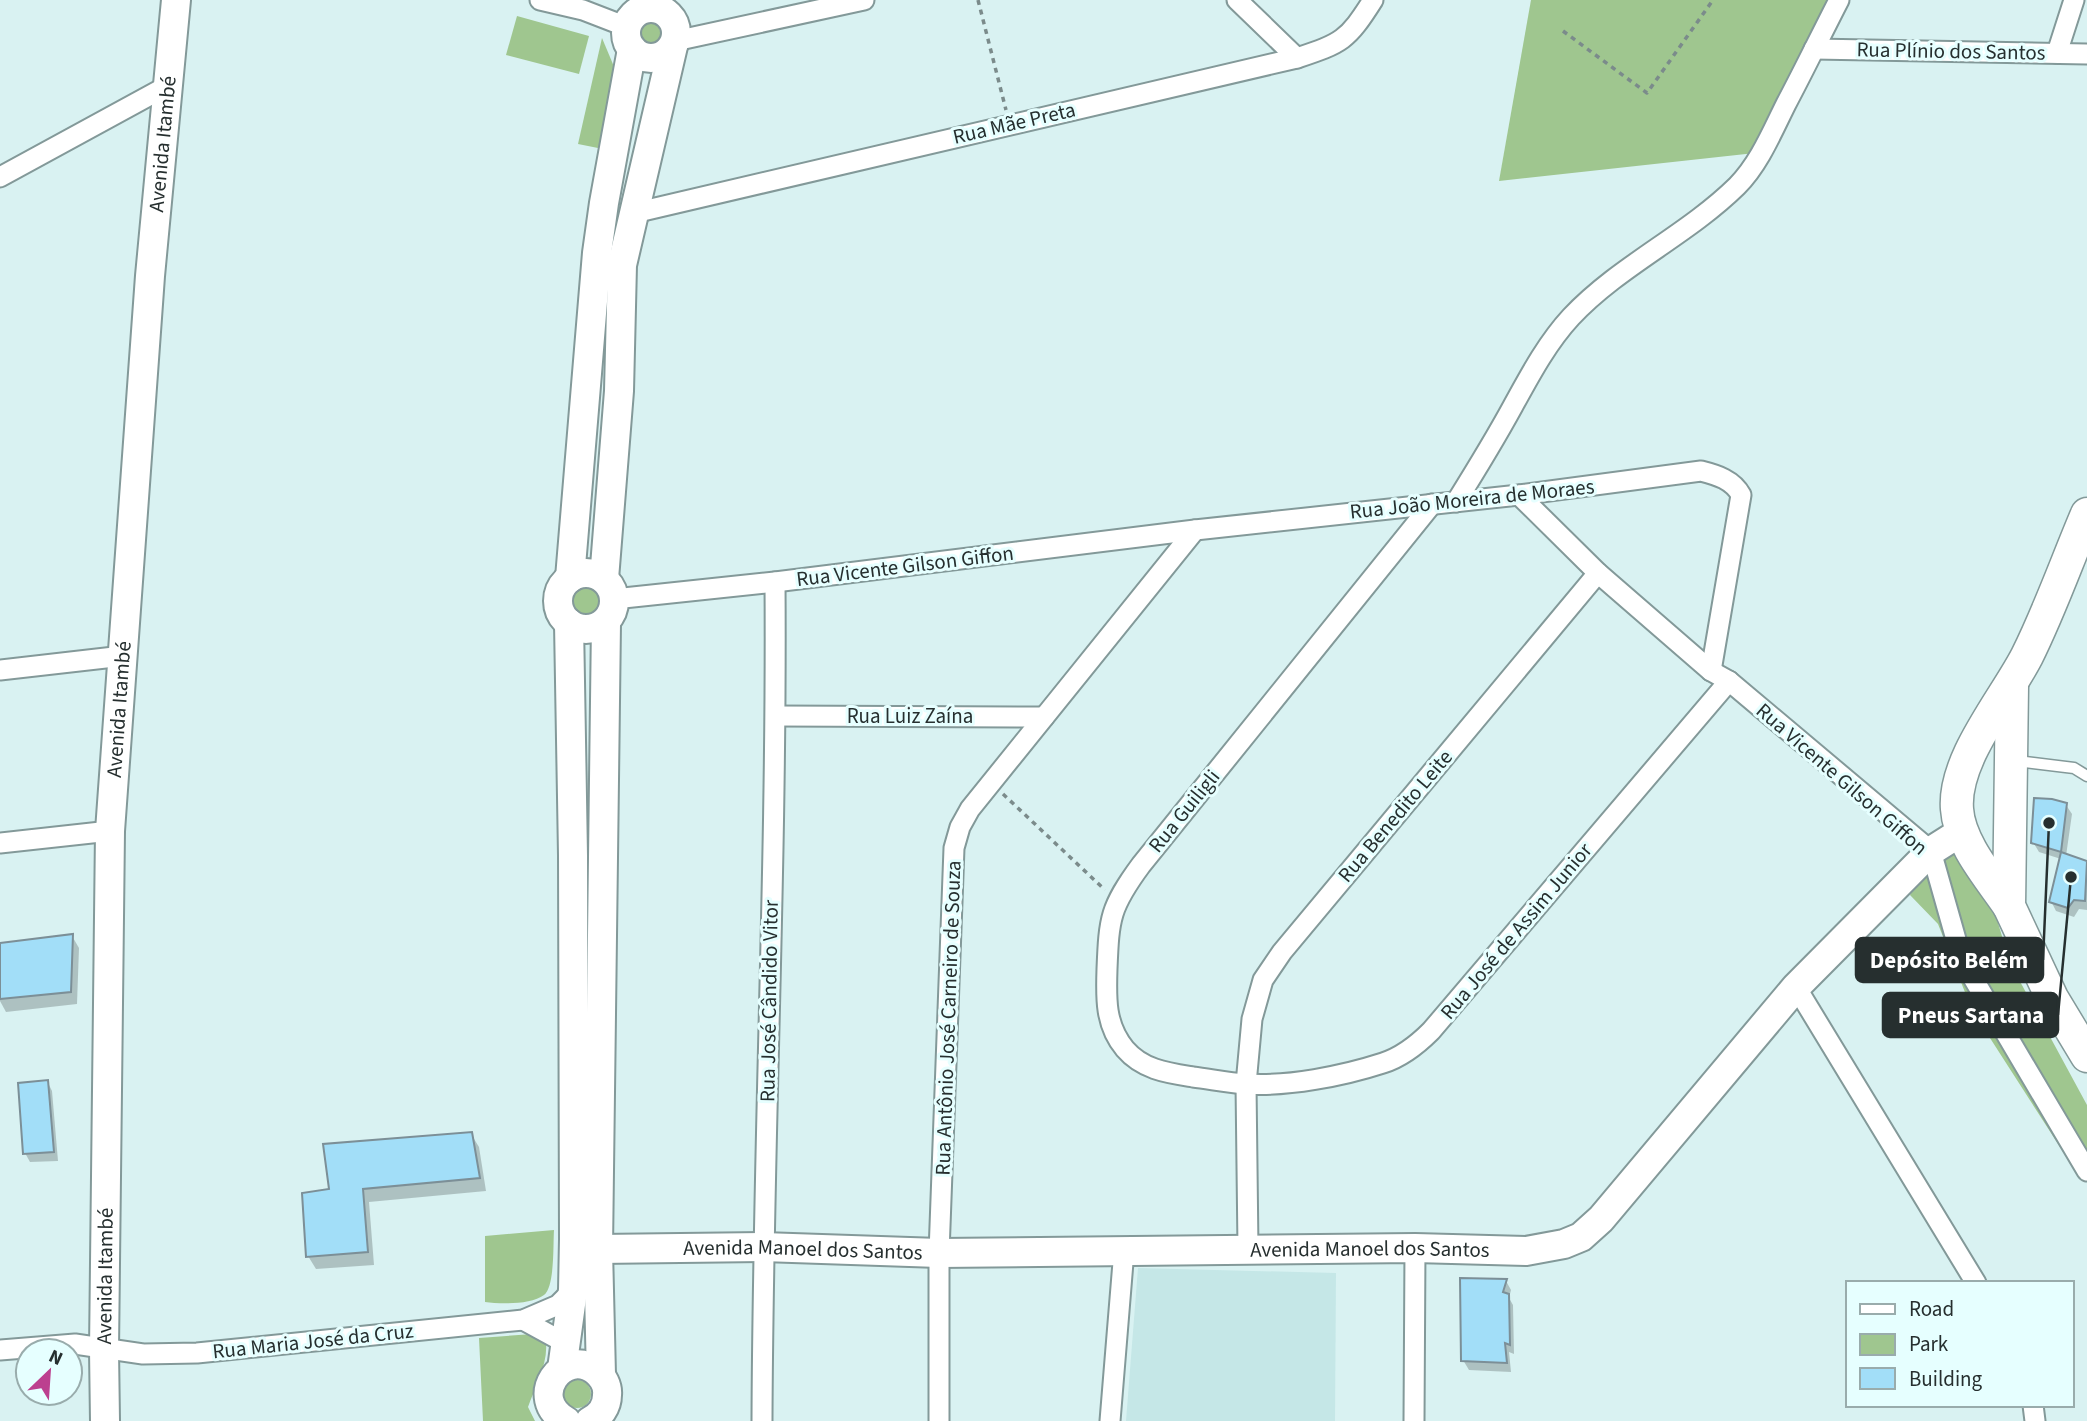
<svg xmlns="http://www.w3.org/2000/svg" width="2087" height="1421" font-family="'Source Sans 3',sans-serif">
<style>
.built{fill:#c5e7e7}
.green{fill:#9fc68f}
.shadow{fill:#0003}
.building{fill:#a2def8;stroke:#7c8f97;stroke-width:2}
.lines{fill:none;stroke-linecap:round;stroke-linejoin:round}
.lane-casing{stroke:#839999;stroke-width:13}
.street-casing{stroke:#839999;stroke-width:23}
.secondary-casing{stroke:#839999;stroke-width:32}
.primary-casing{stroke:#839999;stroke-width:35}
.path{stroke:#7b8b8b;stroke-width:3.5;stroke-dasharray:5 5;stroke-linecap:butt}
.lane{stroke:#fff;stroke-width:10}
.street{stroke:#fff;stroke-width:19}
.secondary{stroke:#fff;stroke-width:28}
.primary{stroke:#fff;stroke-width:32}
.labels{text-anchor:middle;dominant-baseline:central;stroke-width:6;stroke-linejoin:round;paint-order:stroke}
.street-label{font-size:21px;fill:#262f2f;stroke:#e6ffff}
.leader{fill:none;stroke:#262f2f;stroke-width:2.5}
.callout-dot{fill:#262f2f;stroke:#e6ffff;stroke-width:2.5}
.callout{fill:#262f2f;stroke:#262f2f;stroke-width:2.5}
.callout-label{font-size:23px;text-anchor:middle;font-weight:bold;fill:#fff}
</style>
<rect width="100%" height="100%" fill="#d9f2f2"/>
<!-- built -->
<path class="built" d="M 1138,1268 L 1336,1273 L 1335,1421 L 1126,1421 Z"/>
<!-- green -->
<g class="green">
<path d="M 1531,0 L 1830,0 L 1755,153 L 1499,181 Z"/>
<path d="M 517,16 L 589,36 L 579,74 L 506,55 Z"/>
<circle cx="648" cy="35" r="13"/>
<path d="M 602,38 L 615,69 L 603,149 L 578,144 Z"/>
<circle cx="587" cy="601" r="14"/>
<path d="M 1949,853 L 1967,856 L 1981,866 L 2010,963 L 2087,1105 L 2087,1179 L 2069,1161 L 1972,1010 L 1938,924 L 1910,895 L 1917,877 Z"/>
<path d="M 554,1230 C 553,1243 555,1287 544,1295 C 531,1305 500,1304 485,1302 L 485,1236 Z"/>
<path d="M 533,1334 L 546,1343 C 548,1364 535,1387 528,1407 L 535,1421 L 483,1421 L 479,1338 Z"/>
<circle cx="577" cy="1394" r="14"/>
</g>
<!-- shadow -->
<g class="shadow">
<path d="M 2066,805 L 2072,814 L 2066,856 L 2087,863 L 2087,910 L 2079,909 L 2074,917 L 2056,911 L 2051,901 L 2061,859 L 2039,852 L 2033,842 Z"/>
<path d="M 72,936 L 79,948 L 77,1004 L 6,1012 L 0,1001 L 0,945 Z"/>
<path d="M 47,1081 L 52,1091 L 58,1161 L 30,1162 L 25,1153 Z"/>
<path d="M 471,1134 L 479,1147 L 486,1191 L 369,1202 L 374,1265 L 316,1269 L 308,1256 L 331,1191 Z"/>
<path d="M 1506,1281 L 1511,1290 L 1509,1298 L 1513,1305 L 1514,1354 L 1509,1352 L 1511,1372 L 1469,1370 L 1463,1360 Z"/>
</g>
<!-- building -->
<g class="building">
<path d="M 2034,798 L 2052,799 L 2067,803 L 2061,852 L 2031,843 Z"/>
<path d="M 2061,852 L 2087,861 L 2085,901 L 2074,900 L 2068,908 L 2049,902 Z"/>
<path d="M 73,934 L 71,992 L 0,999 L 0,943 Z"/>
<path d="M 48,1080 L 54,1152 L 23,1154 L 18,1083 Z"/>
<path d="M 472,1132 L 480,1178 L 363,1189 L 368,1252 L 306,1257 L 302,1193 L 329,1189 L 323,1144 Z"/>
<path d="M 1460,1278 L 1507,1279 L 1503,1292 L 1509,1294 L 1510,1345 L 1505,1343 L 1507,1363 L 1461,1361 Z"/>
</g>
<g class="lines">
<defs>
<path id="lane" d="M 2017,761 L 2074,768 L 2087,776"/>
<g id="street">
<path d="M 540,0 L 583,10 L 627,27"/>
<path d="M 1237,0 L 1297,58"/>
<path d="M 675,41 L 864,0"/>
<path d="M 1814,49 L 2087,54"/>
<path d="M 2057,53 L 2074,0"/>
<path d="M 0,177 L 167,86"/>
<path d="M 634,213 L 1297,58 C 1342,43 1347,41 1373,0"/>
<path d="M 1519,495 L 1598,573 L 1711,671 L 1729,681 L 1931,851 L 1959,950 L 1970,973 L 2087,1171"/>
<path d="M 1456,502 C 1476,470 1495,439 1513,406 C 1530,375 1547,343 1571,317 C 1620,265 1686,236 1737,186 C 1759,164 1772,132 1786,104 C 1804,70 1821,35 1839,0"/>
<path d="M 1432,504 L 1141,865 C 1110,907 1109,918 1107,969 C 1106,998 1105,1025 1125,1049 C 1143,1070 1168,1073 1193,1077 C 1210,1079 1228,1083 1246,1084 C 1287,1087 1343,1076 1383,1063 C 1402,1057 1417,1045 1431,1031 L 1729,681"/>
<path d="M 614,599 L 775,582 L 1195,530 L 1519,495 L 1701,471 C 1717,475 1733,480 1741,495 L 1711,671"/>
<path d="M 0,670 L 123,656"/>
<path d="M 776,716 L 1044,717"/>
<path d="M 0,843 L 110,831"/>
<path d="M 1796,987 L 1976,1283"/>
<path d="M 1248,1249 L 1246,1084 L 1252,1019 L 1263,980 L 1282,952 L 1598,573"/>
<path d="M 523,1320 L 565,1343"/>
<path d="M 0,1350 L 75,1344 L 143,1354 L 197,1353 L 523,1320 L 558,1305 L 573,1290"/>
<path d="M 2033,1405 L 2035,1421"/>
<path d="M 762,1421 C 763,1141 777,862 775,582"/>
<path d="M 939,1421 L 939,1253 L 954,848 L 960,827 L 970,809 L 1195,530"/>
<path d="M 1110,1421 L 1124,1250"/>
<path d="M 1414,1421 L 1415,1248"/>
</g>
<g id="secondary">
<circle cx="651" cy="33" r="25"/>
<circle cx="586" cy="601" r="28"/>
<path d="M 570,578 L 597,253 L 604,203 L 632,49"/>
<path d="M 604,579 L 619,391 L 622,265 L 673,46"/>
<path id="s1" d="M 598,1249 L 763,1247 L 939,1253 L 1415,1248 L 1526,1251 L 1564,1244 L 1581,1237 L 1601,1219 L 1796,987 L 1931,851 L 1961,832"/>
<path d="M 562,1369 L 573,1290 L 574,1239 L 573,855 L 569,623"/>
<path d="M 601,1375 L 598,1249 L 606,623"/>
<path id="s2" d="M 105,1421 L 104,1350 L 110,831 L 150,276 L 176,0"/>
<path d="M 566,1421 C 526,1398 563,1346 596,1371 C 603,1377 608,1386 607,1395 C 607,1407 600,1416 590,1421"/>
</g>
<g id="primary">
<path d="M 2012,686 L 2009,906 L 2052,998 L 2087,1056"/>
<path d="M 2009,906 C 1990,878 1959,843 1957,809 C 1953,759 2005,699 2027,656 C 2050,610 2067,561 2087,514"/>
</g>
</defs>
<!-- lane casing -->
<use href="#lane" class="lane-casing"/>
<!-- street casing -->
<use href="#street" class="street-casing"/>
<!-- secondary casing -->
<use href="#secondary" class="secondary-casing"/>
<!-- primary casing -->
<use href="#primary" class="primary-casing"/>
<!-- path -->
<g class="path">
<path d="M 978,0 L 1006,110"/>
<path d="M 1563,31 L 1647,93 L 1713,0"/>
<path d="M 1003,794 L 1105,890"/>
</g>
<!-- lane -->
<use href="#lane" class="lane"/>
<!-- street -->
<use href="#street" class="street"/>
<!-- secondary -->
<use href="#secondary" class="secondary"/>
<!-- primary -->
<use href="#primary" class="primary"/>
</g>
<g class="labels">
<!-- street labels -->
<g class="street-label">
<text transform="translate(1951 51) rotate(1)">Rua Plínio dos Santos</text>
<text transform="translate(1014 123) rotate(-13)">Rua Mãe Preta</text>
<text stroke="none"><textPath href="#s2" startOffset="1279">Avenida Itambé</textPath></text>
<text transform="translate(1472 499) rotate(-6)">Rua João Moreira de Moraes</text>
<text transform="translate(905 566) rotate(-7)">Rua Vicente Gilson Giffon</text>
<text stroke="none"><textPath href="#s2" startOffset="712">Avenida Itambé</textPath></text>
<text x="910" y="716">Rua Luiz Zaína</text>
<text transform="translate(1842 779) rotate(41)">Rua Vicente Gilson Giffon</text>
<text transform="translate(1184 811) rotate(-51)">Rua Guiligli</text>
<text transform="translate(1395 816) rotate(-50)">Rua Benedito Leite</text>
<text transform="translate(1516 931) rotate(-50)">Rua José de Assim Junior</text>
<text transform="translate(769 1001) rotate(-89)">Rua José Cândido Vitor</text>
<text transform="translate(948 1018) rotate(-88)">Rua Antônio José Carneiro de Souza</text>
<text stroke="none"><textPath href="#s1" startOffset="205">Avenida Manoel dos Santos</textPath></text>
<text stroke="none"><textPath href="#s1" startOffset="772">Avenida Manoel dos Santos</textPath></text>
<text stroke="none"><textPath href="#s2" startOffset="145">Avenida Itambé</textPath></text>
<text transform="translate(313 1341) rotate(-6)">Rua Maria José da Cruz</text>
</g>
</g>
<!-- callouts -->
<path class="leader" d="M2049 823L2043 960M2071 877L2058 1015"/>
<g class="callout-dot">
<circle cx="2049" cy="823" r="7"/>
<circle cx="2071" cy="877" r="7"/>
</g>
<g class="callout">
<rect x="1856" y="938" width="187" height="44" rx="7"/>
<rect x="1883" y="993" width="175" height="44" rx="7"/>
</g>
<g class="callout-label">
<text x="1949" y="968">Depósito Belém</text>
<text x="1971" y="1023">Pneus Sartana</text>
</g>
<!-- legend -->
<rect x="1846" y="1281" width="228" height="126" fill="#e6ffff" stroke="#99acac" stroke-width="2"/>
<rect x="1860" y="1304" width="35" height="10" fill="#ffffff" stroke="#99acac" stroke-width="2"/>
<text x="1909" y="1316" font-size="21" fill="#262f2f">Road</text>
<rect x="1860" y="1334" width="35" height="21" fill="#9fc68f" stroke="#99acac" stroke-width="2"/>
<text x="1909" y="1351" font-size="21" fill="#262f2f">Park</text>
<rect x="1860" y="1368" width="35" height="21" fill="#a2def8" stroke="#99acac" stroke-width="2"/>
<text x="1909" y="1386" font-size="21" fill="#262f2f">Building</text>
<!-- north arrow -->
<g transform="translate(49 1372) rotate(25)"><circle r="33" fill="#e6ffff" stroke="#99acac" stroke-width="2"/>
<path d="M0-5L12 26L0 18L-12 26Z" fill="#bc408f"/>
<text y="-10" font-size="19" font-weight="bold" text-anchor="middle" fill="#262f2f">N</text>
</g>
</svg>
